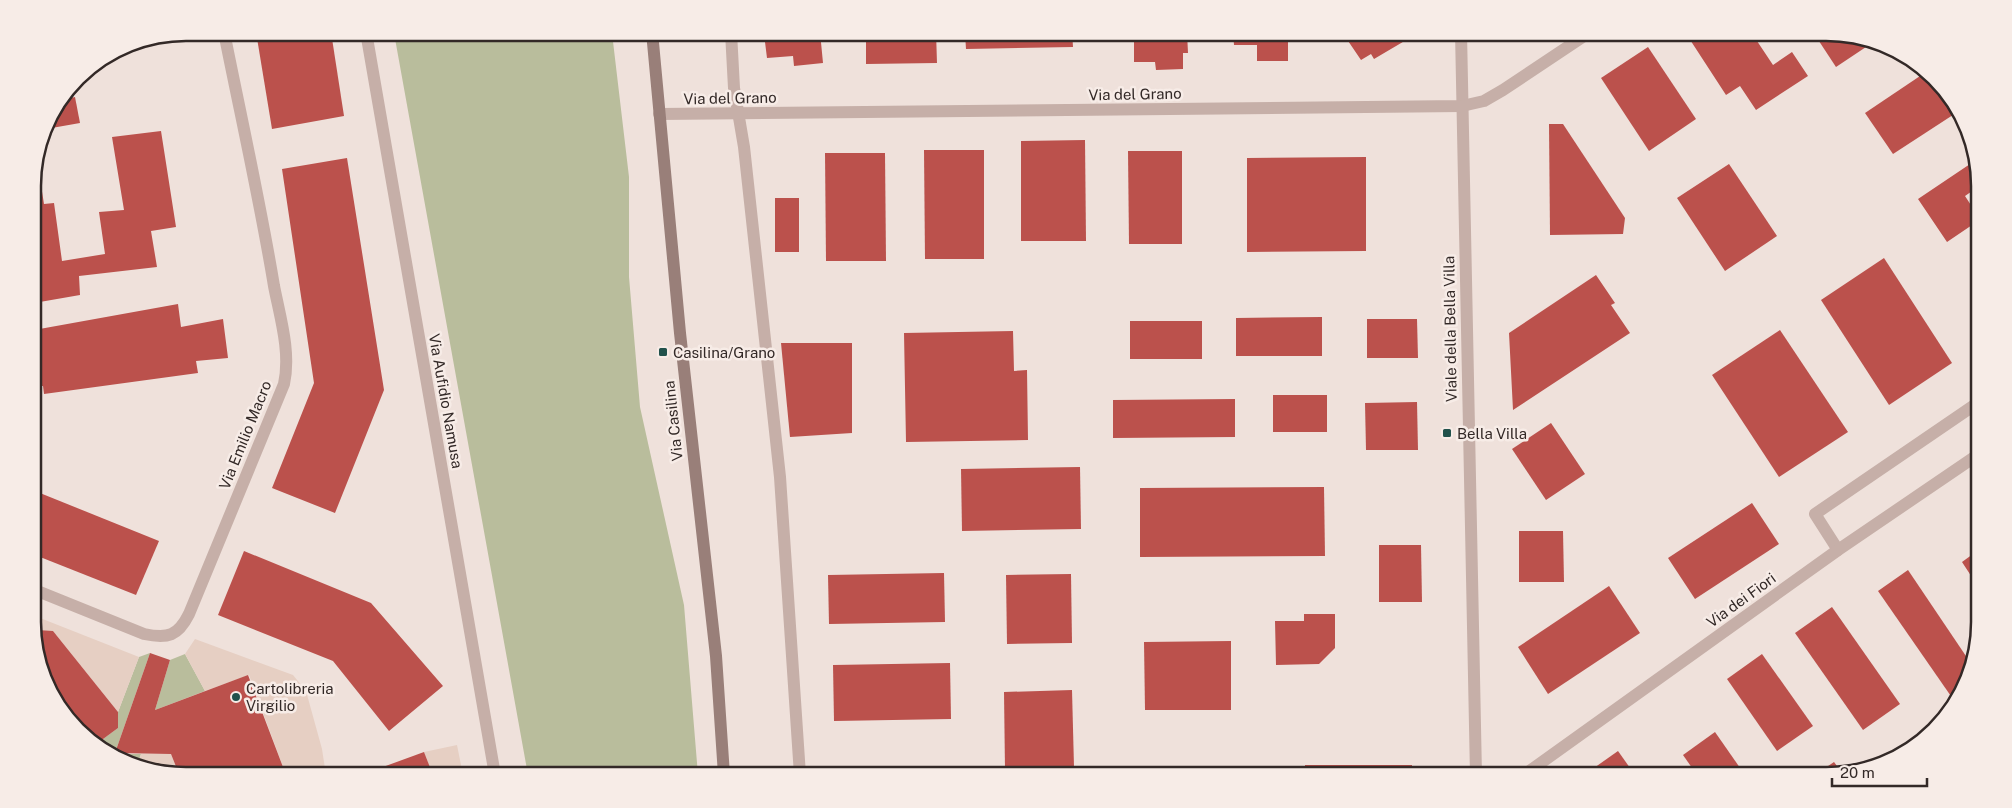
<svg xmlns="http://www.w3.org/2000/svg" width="2012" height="808" font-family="'Public Sans',sans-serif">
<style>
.green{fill:#b9bd9c}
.plaza{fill:#e6cfc3}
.building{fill:#bb514c}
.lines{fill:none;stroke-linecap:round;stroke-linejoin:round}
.service{stroke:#c6afa8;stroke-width:12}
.minor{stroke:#c6afa8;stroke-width:12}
.secondary{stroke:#997f79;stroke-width:12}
.poi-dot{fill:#21514b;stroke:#f7ece7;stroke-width:2}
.labels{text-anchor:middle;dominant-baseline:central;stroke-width:5;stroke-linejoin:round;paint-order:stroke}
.street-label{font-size:15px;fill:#332927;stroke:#f7ece7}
.poi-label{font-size:15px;fill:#332927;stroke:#f7ece7;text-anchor:start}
.rim{fill:none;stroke:#332927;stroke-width:2.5}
</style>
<rect width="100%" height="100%" fill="#efe1db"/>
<!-- green -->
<g class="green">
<path d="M 394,33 L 612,33 L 629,177 L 629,277 L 640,407 L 684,605 L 698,775 L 528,775 Z"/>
<path d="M 150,653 L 115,753 L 99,742 L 118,728 L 118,712 L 139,657 Z"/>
<path d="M 185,654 L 205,691 L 155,710 L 170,660 Z"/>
<path d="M 117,754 L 141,754 L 137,767 Z"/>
</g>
<!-- plaza -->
<g class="plaza">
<path d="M 35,616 L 139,657 L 118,712 L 53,631 L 35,631 Z"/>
<path d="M 195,639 L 293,675 L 306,691 L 322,749 L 326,775 L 286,775 L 249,675 L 205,691 L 185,654 Z"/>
<path d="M 457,745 L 463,775 L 433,775 L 424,752 Z"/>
<path d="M 141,754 L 171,754 L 179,774 L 137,767 Z"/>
</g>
<!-- building -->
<g class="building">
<path d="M 256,32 L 331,32 L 344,116 L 272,129 Z"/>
<path d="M 760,32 L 820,32 L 823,63 L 794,66 L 793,56 L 767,58 L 765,42 L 761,42 Z"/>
<path d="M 866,32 L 936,32 L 937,63 L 866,64 Z"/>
<path d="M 965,32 L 1072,32 L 1073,47 L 966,49 Z"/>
<path d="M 1134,32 L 1187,32 L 1188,53 L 1183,53 L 1183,69 L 1156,70 L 1155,62 L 1134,62 Z"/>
<path d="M 1233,32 L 1288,32 L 1288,61 L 1257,61 L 1257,45 L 1234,45 Z"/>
<path d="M 1342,32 L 1413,32 L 1413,36 L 1374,59 L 1371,54 L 1361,60 Z"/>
<path d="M 1685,32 L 1751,32 L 1773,65 L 1792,52 L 1808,76 L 1756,110 L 1740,86 L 1726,95 Z"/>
<path d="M 1813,32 L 1826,32 L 1875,41 L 1836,67 Z"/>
<path d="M 1648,47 L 1696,119 L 1649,151 L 1601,78 Z"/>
<path d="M 1926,72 L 1948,92 L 1956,113 L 1893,154 L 1865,113 Z"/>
<path d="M 75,97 L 80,123 L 46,129 L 48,119 L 63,100 Z"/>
<path d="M 1549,124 L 1563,124 L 1625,218 L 1623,234 L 1550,235 Z"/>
<path d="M 161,131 L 176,227 L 151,231 L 157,267 L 79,276 L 80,295 L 34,303 L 33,176 L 37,160 L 44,204 L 54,203 L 62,261 L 105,254 L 99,212 L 124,210 L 112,137 Z"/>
<path d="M 1085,140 L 1086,241 L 1021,241 L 1021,141 Z"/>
<path d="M 924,150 L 984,150 L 984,259 L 925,259 Z"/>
<path d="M 1128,151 L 1182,151 L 1182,244 L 1129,244 Z"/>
<path d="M 825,153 L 885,153 L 886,261 L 826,261 Z"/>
<path d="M 1366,157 L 1366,251 L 1247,252 L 1247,158 Z"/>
<path d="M 347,158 L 384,390 L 335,513 L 272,488 L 314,383 L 282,169 Z"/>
<path d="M 1976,160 L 1978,166 L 1978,187 L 1965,196 L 1978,216 L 1978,221 L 1947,242 L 1918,199 Z"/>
<path d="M 1729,164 L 1777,236 L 1725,271 L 1677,198 Z"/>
<rect x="775" y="198" width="24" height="54"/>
<path d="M 1884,258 L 1952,363 L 1889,405 L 1821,300 Z"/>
<path d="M 1596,275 L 1615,303 L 1611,305 L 1630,333 L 1513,410 L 1509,333 Z"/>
<path d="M 1978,280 L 1978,284 L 1979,293 L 1973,284 Z"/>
<path d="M 178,304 L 181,327 L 223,319 L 228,358 L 196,361 L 198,373 L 44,394 L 43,386 L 34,386 L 34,330 Z"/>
<path d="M 1322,317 L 1322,356 L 1236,356 L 1236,318 Z"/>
<path d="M 1367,319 L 1417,319 L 1418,358 L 1367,358 Z"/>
<rect x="1130" y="321" width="72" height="38"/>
<path d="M 1780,330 L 1848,432 L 1779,477 L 1712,375 Z"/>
<path d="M 1013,331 L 1014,371 L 1027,370 L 1028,440 L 906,442 L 904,333 Z"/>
<path d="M 781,343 L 852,343 L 852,433 L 790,437 Z"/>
<rect x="1273" y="395" width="54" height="37"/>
<path d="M 1235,399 L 1235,437 L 1113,438 L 1113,400 Z"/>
<path d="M 1417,402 L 1418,450 L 1366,450 L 1365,403 Z"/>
<path d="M 1551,423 L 1585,474 L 1546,500 L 1512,449 Z"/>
<path d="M 1080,467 L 1081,529 L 962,531 L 961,469 Z"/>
<path d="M 1324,487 L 1325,556 L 1140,557 L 1140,488 Z"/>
<path d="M 35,491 L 159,541 L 136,595 L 35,555 Z"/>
<path d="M 1752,503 L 1779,544 L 1695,599 L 1668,558 Z"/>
<path d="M 1519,531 L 1563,531 L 1564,582 L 1519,582 Z"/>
<path d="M 1379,545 L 1421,545 L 1422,602 L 1379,602 Z"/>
<path d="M 244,551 L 371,603 L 443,686 L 389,731 L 333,661 L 218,615 Z"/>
<path d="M 1973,554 L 1976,558 L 1979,556 L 1979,588 L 1962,562 Z"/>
<path d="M 1908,570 L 1972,665 L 1971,671 L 1955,702 L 1878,591 Z"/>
<path d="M 944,573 L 945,622 L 829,624 L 828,575 Z"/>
<path d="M 1071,574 L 1072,643 L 1007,644 L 1006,575 Z"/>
<path d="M 1609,586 L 1640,633 L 1548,694 L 1518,647 Z"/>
<path d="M 1832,607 L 1900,704 L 1863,730 L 1795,633 Z"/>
<path d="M 1304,614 L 1335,614 L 1335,648 L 1319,664 L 1276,665 L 1275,621 L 1304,621 Z"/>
<path d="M 37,630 L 53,631 L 118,712 L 118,728 L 99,742 L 70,723 L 35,651 L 35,631 Z"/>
<path d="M 1231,641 L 1231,710 L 1145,710 L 1144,642 Z"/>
<path d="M 150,653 L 170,660 L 155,710 L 248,675 L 286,775 L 186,776 L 179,774 L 171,754 L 115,753 Z"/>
<path d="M 1762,654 L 1813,726 L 1777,751 L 1727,679 Z"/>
<path d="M 950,663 L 951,719 L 834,721 L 833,665 Z"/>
<path d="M 1072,690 L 1074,767 L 1005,769 L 1004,692 Z"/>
<path d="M 1715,732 L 1745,775 L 1697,775 L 1683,755 Z"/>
<path d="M 1919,736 L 1922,741 L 1919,744 L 1883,763 Z"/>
<path d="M 1618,751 L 1635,775 L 1584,775 Z"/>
<path d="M 424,752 L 433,775 L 361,775 Z"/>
<path d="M 1834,762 L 1843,774 L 1815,775 Z"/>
<rect x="1305" y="765" width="107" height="10"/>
<path d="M 962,766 L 962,775 L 844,775 L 844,768 Z"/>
<path d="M 1236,770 L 1236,775 L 1166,775 L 1166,771 Z"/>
</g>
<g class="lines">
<!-- service -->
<path class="service" d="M 1838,550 L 1815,514 L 1979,402"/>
<!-- minor -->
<g class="minor">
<path d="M 366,32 L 495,775"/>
<path d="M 731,32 L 734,88 L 744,147 L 780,477 L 800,775"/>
<path d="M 1461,32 L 1476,775"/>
<path d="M 659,114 L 1462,106 L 1484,101 L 1503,90 L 1590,32"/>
<path d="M 35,590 L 144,634 C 168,639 178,636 189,614 L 284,384 C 291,352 280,317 274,286 C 260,201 241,117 224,32"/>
<path d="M 1524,775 L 1838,550 L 1979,454"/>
</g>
<!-- secondary -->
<path class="secondary" d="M 652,32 L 680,333 L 716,656 L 724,775"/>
</g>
<!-- markers -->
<g class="poi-dot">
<rect x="658" y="347" width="10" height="10" rx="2.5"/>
<rect x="1442" y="428" width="10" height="10" rx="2.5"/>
<circle cx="236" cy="697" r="5"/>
</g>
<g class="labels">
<!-- street labels -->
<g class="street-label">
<text transform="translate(1135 94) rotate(-1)">Via del Grano</text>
<text transform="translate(730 98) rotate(-1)">Via del Grano</text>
<text transform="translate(1450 329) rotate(-91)">Viale della Bella Villa</text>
<text transform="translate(446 401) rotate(80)">Via Aufidio Namusa</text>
<text transform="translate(673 421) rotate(-96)">Via Casilina</text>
<text transform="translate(245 435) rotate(-68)">Via Emilio Macro</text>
<text transform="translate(1741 600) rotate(-36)">Via dei Fiori</text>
</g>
<!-- poi labels -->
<g class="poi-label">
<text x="673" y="352">Casilina/Grano</text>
<text x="1457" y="433">Bella Villa</text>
<text x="246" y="688">Cartolibreria<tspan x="246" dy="17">Virgilio</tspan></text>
</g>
</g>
<!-- crop -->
<path d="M0 0H2012V808H0ZM186 41H1826A145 145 0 0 1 1971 186V622A145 145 0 0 1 1826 767H186A145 145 0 0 1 41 622V186A145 145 0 0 1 186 41Z" fill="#f7ece7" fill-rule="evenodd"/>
<path class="rim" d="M186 41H1826A145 145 0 0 1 1971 186V622A145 145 0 0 1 1826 767H186A145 145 0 0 1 41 622V186A145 145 0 0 1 186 41Z"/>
<!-- scale -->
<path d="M1832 778v8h95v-8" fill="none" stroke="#332927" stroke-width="2.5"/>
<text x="1840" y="778" font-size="15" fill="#332927" stroke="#f7ece7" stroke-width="4" paint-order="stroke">20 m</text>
</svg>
